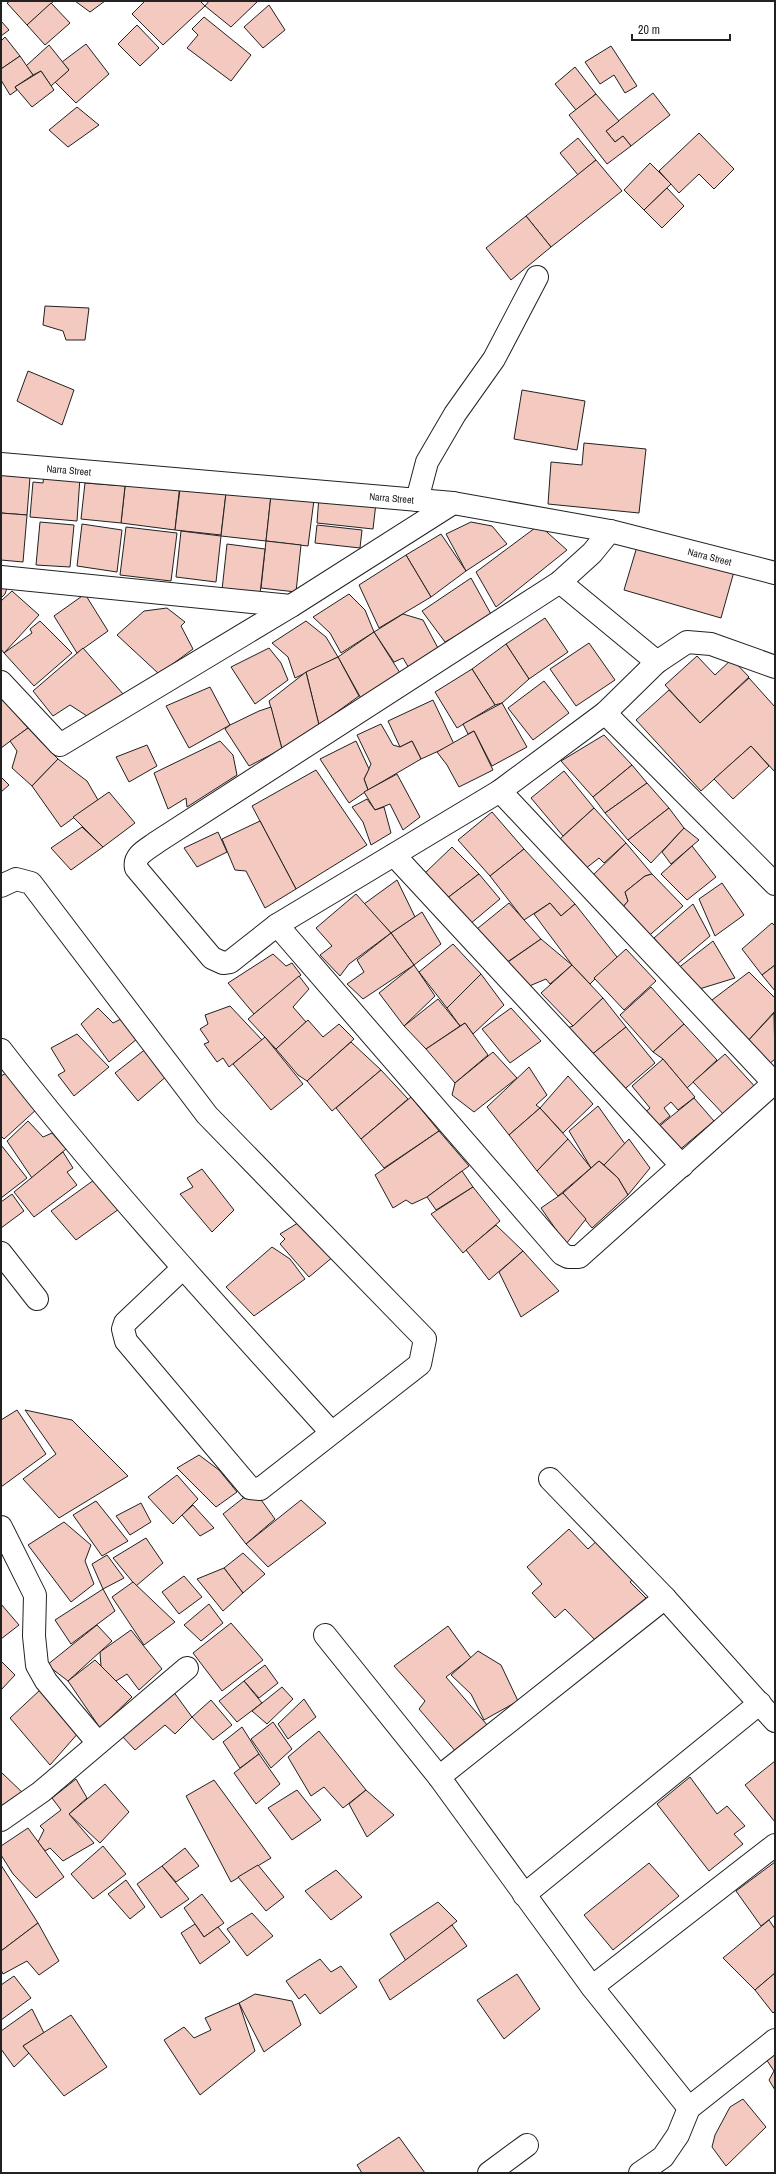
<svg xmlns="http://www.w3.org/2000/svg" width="776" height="2174" font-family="'Archivo Narrow',sans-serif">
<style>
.building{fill:#f3c9c0;stroke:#222}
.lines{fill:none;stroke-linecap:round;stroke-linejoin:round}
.minor-casing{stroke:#222;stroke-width:24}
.minor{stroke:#fff;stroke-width:22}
.labels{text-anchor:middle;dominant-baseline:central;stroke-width:3;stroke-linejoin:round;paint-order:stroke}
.street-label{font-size:10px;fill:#222;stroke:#fff}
</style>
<rect width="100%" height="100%" fill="#fff"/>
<!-- building -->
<g class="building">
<path d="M 10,1 L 54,1 L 27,25 L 7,3 Z"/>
<path d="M 75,1 L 105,1 L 90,12 Z"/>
<path d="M 145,1 L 200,1 L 205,6 L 163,45 L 132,14 Z"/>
<path d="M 209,1 L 258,1 L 231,27 L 205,6 Z"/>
<path d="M 51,3 L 70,23 L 45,45 L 27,25 Z"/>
<path d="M 269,5 L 285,30 L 263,48 L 244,27 Z"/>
<path d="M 204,17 L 251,55 L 231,81 L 187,48 L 198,35 L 192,29 Z"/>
<path d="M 1,21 L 9,30 L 1,36 Z"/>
<path d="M 137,25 L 159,48 L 140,66 L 118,44 Z"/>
<path d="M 5,37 L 20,56 L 1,69 L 1,41 Z"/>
<path d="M 86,44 L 109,74 L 76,103 L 55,82 L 69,70 L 62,62 Z"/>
<path d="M 49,45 L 69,70 L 51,86 L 41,71 L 33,75 L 26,66 Z"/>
<path d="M 611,46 L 637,86 L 625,93 L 614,75 L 600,84 L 585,62 Z"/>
<path d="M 20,56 L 33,75 L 15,87 L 17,90 L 10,95 L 1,80 L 1,69 Z"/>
<path d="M 575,67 L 596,94 L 576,110 L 555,84 Z"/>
<path d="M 41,71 L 54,90 L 32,107 L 15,87 Z"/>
<path d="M 653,93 L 670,115 L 631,146 L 623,136 L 615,142 L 606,131 Z"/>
<path d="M 596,94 L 619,121 L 606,131 L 615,142 L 623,136 L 631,146 L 607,164 L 569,115 Z"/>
<path d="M 77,107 L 99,125 L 68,147 L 49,130 Z"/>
<path d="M 699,133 L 734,169 L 714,189 L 699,174 L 679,193 L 659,171 Z"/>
<path d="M 578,138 L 596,160 L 578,175 L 560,153 Z"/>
<path d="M 596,160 L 622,191 L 551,247 L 526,216 Z"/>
<path d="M 650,163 L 671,184 L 644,210 L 624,190 Z"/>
<path d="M 667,188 L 684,206 L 662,228 L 644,210 Z"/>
<path d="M 526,216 L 551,247 L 511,280 L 486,248 Z"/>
<path d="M 45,306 L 89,308 L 85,340 L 66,340 L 63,331 L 43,325 Z"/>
<path d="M 28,371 L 74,390 L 62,425 L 17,401 Z"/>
<path d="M 522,390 L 585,401 L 577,450 L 514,439 Z"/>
<path d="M 584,443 L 646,449 L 639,513 L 548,504 L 551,462 L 582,465 Z"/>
<path d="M 1,474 L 30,477 L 27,515 L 1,513 Z"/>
<path d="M 44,474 L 80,477 L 77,521 L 30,517 L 33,482 L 43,483 Z"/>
<path d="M 126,478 L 180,484 L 175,530 L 121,523 Z"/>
<path d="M 85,483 L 125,486 L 121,523 L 81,519 Z"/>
<path d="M 180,489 L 226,493 L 221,535 L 175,530 Z"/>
<path d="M 226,493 L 271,495 L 266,541 L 221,536 Z"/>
<path d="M 271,495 L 314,500 L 308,546 L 266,541 Z"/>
<path d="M 319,496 L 376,503 L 373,529 L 317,523 Z"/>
<path d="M 1,513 L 27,515 L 23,562 L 1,560 Z"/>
<path d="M 40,522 L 74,525 L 70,567 L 36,565 Z"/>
<path d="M 471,522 L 492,526 L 507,544 L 466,571 L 446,534 Z"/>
<path d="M 82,524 L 122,530 L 117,572 L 77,566 Z"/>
<path d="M 317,525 L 362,530 L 360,548 L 315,543 Z"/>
<path d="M 539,525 L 567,550 L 496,607 L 476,572 Z"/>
<path d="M 126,527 L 177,533 L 171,581 L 120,575 Z"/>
<path d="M 181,531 L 221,536 L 216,582 L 176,577 Z"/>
<path d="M 441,534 L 466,571 L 431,597 L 406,555 Z"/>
<path d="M 639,540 L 735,568 L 721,618 L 624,590 Z"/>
<path d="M 266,541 L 301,545 L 296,592 L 261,588 Z"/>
<path d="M 227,544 L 265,549 L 260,594 L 222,590 Z"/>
<path d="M 406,555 L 431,597 L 379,628 L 359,585 Z"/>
<path d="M 471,578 L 492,616 L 445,642 L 422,611 Z"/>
<path d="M 1,588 L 7,588 L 5,594 L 1,598 Z"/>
<path d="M 12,591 L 39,615 L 4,653 L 1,649 L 1,601 Z"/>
<path d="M 85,594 L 108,631 L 77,653 L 54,616 Z"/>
<path d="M 349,594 L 365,610 L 374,632 L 341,653 L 330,633 L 313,617 Z"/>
<path d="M 167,608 L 185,622 L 181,626 L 193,649 L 159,674 L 117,635 L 144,611 Z"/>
<path d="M 403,614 L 423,620 L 439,650 L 410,670 L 403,658 L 394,662 L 374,632 Z"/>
<path d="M 545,618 L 568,652 L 529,679 L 506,644 Z"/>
<path d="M 40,621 L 72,653 L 34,686 L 4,653 L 32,633 L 30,629 Z"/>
<path d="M 306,621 L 326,637 L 338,657 L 295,678 L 288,657 L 272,643 Z"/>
<path d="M 374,632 L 402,676 L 363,702 L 338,657 Z"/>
<path d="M 589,643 L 615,680 L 576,706 L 550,669 Z"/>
<path d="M 506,644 L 529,679 L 502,703 L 495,705 L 472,669 Z"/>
<path d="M 83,648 L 123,694 L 87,716 L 70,705 L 53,716 L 33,691 Z"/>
<path d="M 269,648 L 281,663 L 288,680 L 255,704 L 231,667 Z"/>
<path d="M 697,656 L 715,675 L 732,659 L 749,677 L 700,723 L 665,685 Z"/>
<path d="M 338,657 L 359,696 L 319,725 L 306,672 Z"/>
<path d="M 472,669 L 495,705 L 457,728 L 435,692 Z"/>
<path d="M 306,672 L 319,725 L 282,749 L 269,701 Z"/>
<path d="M 749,678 L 775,707 L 775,772 L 751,746 L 701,791 L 636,720 L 669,690 L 700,723 Z"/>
<path d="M 544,681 L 569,713 L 533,740 L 508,708 Z"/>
<path d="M 210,687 L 230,725 L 189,748 L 166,706 Z"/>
<path d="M 1,697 L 28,728 L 1,748 Z"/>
<path d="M 433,700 L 454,744 L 421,759 L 412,741 L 400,747 L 388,721 Z"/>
<path d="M 502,703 L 527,747 L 492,766 L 474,731 L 468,734 L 463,724 Z"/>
<path d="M 271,707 L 282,749 L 249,766 L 225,729 L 230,725 L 259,711 Z"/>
<path d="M 381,724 L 393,745 L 400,747 L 412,741 L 421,759 L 368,790 L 364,779 L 371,764 L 357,735 Z"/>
<path d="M 28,728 L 58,759 L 32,786 L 12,768 L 17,751 L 10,741 Z"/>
<path d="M 474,731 L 493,770 L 459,787 L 447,765 L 437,752 Z"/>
<path d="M 604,735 L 632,765 L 593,797 L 561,761 Z"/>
<path d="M 220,741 L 233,755 L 237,775 L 187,807 L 186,798 L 168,809 L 154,773 Z"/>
<path d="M 356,741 L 369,769 L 364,779 L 368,790 L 349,803 L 320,759 Z"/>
<path d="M 147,745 L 157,766 L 129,782 L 116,757 Z"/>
<path d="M 751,746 L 769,766 L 733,799 L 714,779 Z"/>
<path d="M 58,759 L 87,781 L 98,800 L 61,827 L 32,786 Z"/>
<path d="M 632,765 L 647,783 L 605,813 L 593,797 Z"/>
<path d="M 316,770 L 367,845 L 296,889 L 252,806 Z"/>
<path d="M 564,771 L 594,808 L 563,836 L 531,798 Z"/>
<path d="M 397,774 L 420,817 L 403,830 L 390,804 L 375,810 L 364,792 Z"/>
<path d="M 1,777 L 9,785 L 1,792 Z"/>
<path d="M 647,783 L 669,808 L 628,840 L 605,813 Z"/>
<path d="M 109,792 L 135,823 L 103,847 L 73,817 Z"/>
<path d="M 367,799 L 375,810 L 384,807 L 391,833 L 371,845 L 363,822 L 352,807 Z"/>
<path d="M 594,808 L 626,843 L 604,863 L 599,858 L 585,869 L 560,839 Z"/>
<path d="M 669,808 L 684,828 L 651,863 L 628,840 Z"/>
<path d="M 492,812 L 524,849 L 490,876 L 458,840 Z"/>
<path d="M 260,821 L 296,889 L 265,908 L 246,871 L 235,870 L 222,839 Z"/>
<path d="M 82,827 L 103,847 L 71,870 L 51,848 Z"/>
<path d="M 684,828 L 699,840 L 671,864 L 662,852 Z"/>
<path d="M 218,832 L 227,852 L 197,867 L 184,848 Z"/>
<path d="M 626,843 L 652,874 L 645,876 L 625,892 L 628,901 L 618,913 L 590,878 Z"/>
<path d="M 692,846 L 716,877 L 687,900 L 661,874 Z"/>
<path d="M 452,847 L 479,874 L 446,899 L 425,873 Z"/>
<path d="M 524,849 L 575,904 L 561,916 L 550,903 L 524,920 L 490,876 Z"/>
<path d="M 479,874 L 500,899 L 470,924 L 446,899 Z"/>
<path d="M 652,874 L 683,906 L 644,940 L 618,913 L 628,901 L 625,892 L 645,876 Z"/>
<path d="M 397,880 L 415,917 L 391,933 L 364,904 Z"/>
<path d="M 722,883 L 744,915 L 715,936 L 699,899 Z"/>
<path d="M 356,894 L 391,933 L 349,964 L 340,976 L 320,955 L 332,946 L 316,928 Z"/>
<path d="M 509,903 L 541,939 L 503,965 L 472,933 Z"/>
<path d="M 550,903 L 561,916 L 575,904 L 617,957 L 590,984 L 572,965 L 534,914 Z"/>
<path d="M 693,904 L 710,936 L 676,965 L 654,938 Z"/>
<path d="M 422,912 L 441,944 L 414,965 L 391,933 Z"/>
<path d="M 772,923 L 775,926 L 775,965 L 762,975 L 742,949 Z"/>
<path d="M 391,933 L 414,965 L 363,999 L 347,984 L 364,972 L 357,960 Z"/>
<path d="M 541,939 L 572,965 L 550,984 L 546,979 L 527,987 L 508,962 Z"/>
<path d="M 713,941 L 735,978 L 696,990 L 677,969 Z"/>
<path d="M 453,944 L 481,974 L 447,1008 L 419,972 Z"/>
<path d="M 626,949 L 656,981 L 624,1010 L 594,978 Z"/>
<path d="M 273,954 L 286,966 L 292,963 L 301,975 L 254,1014 L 228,983 Z"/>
<path d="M 414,965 L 435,996 L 404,1026 L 379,993 Z"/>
<path d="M 572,965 L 603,998 L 573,1026 L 541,993 Z"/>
<path d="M 775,965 L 775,991 L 762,975 Z"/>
<path d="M 749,972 L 775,998 L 775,1011 L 746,1043 L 708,1003 Z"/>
<path d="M 481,974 L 504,1005 L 473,1034 L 465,1023 L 460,1026 L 447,1008 Z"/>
<path d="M 299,976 L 309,989 L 293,1007 L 306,1022 L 276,1049 L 248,1019 Z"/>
<path d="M 651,987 L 684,1024 L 653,1052 L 620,1015 Z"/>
<path d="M 603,998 L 626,1027 L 590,1056 L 567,1028 L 573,1026 Z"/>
<path d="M 438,999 L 460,1026 L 426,1049 L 404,1026 Z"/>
<path d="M 230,1006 L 262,1040 L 229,1067 L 223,1058 L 217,1062 L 204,1044 L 209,1042 L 200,1029 L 208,1024 L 205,1015 Z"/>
<path d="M 98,1008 L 113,1023 L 121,1019 L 137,1039 L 109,1062 L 81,1024 Z"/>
<path d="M 511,1008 L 541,1041 L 510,1063 L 482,1029 Z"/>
<path d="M 774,1013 L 775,1059 L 769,1064 L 746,1043 Z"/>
<path d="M 308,1020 L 323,1037 L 339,1024 L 354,1039 L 307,1081 L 298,1075 L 276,1049 Z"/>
<path d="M 465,1023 L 488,1055 L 455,1083 L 426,1049 Z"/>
<path d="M 684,1024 L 717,1060 L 687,1088 L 663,1059 L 653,1052 Z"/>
<path d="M 626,1027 L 655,1063 L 620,1093 L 590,1056 Z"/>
<path d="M 77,1034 L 109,1067 L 74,1096 L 58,1075 L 65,1071 L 51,1048 Z"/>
<path d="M 265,1037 L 303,1084 L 271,1110 L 233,1064 Z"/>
<path d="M 351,1042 L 381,1070 L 332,1111 L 307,1081 Z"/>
<path d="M 147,1048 L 168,1075 L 138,1101 L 115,1073 Z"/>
<path d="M 493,1052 L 517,1078 L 474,1112 L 452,1095 L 455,1083 Z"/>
<path d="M 725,1054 L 758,1090 L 727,1118 L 693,1082 Z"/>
<path d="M 663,1059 L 695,1097 L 678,1110 L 671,1102 L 664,1108 L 670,1116 L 654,1129 L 642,1115 L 650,1108 L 632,1086 Z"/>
<path d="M 529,1067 L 547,1095 L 536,1105 L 540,1108 L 509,1135 L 487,1107 Z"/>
<path d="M 381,1070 L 408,1099 L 361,1139 L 336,1108 Z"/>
<path d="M 8,1072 L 37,1109 L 4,1139 L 1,1136 L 1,1076 Z"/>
<path d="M 568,1076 L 593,1104 L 563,1133 L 540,1108 Z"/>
<path d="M 411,1097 L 439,1131 L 384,1168 L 361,1139 Z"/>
<path d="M 694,1098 L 714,1121 L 677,1152 L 657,1128 Z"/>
<path d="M 598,1106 L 625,1144 L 604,1165 L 599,1161 L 591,1168 L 569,1131 Z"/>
<path d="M 540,1108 L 568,1139 L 537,1171 L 509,1135 Z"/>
<path d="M 28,1121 L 43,1137 L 52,1133 L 66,1149 L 32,1178 L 7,1141 Z"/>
<path d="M 439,1131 L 469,1166 L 427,1197 L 412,1204 L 406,1200 L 393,1208 L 375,1175 Z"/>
<path d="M 568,1139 L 591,1168 L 558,1196 L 537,1171 Z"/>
<path d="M 629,1139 L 650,1168 L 628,1195 L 618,1178 L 604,1165 Z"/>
<path d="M 1,1145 L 27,1178 L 1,1198 Z"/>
<path d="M 63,1152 L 73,1168 L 67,1172 L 77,1185 L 34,1217 L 14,1192 Z"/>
<path d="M 599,1161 L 618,1178 L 628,1195 L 592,1228 L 563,1193 Z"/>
<path d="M 202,1169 L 234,1210 L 212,1232 L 180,1194 L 193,1187 L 187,1178 Z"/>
<path d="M 462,1171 L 473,1187 L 436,1210 L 427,1197 Z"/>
<path d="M 94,1180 L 119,1209 L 76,1240 L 51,1211 Z"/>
<path d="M 473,1187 L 500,1221 L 463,1253 L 431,1214 Z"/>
<path d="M 563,1193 L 586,1219 L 566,1244 L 541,1208 Z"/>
<path d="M 12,1194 L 24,1211 L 1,1228 L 1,1202 Z"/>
<path d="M 301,1221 L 334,1256 L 309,1277 L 280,1244 L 285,1239 L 280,1234 Z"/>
<path d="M 496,1225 L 523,1251 L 489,1280 L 466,1250 Z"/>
<path d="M 272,1247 L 290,1259 L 305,1279 L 254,1316 L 226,1287 Z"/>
<path d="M 523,1251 L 559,1291 L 521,1317 L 499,1272 Z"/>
<path d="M 17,1410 L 46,1454 L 1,1487 L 1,1420 Z"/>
<path d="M 25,1410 L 72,1420 L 128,1476 L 59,1518 L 23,1479 L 56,1454 Z"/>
<path d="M 199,1455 L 219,1470 L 237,1492 L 216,1507 L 177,1468 Z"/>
<path d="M 177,1475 L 198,1499 L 173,1524 L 148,1497 Z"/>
<path d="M 247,1495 L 259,1497 L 275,1519 L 246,1544 L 223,1514 Z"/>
<path d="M 301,1500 L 326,1523 L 268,1567 L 246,1544 Z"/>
<path d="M 96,1501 L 128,1541 L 102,1556 L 73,1515 Z"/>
<path d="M 141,1503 L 151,1522 L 130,1535 L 116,1516 Z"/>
<path d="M 193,1505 L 214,1528 L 200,1536 L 182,1515 Z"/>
<path d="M 64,1522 L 91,1545 L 85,1561 L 94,1584 L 71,1602 L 28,1545 Z"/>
<path d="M 569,1529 L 588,1549 L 600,1538 L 637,1576 L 630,1582 L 646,1598 L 598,1643 L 565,1609 L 555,1618 L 532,1593 L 542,1584 L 527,1567 Z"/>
<path d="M 146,1538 L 163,1563 L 136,1586 L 113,1558 Z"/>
<path d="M 243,1553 L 265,1574 L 243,1593 L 224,1568 Z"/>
<path d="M 107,1555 L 124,1578 L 103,1589 L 92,1564 Z"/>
<path d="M 224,1568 L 243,1593 L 223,1611 L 197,1579 Z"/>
<path d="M 184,1576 L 202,1597 L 179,1614 L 162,1592 Z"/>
<path d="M 133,1582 L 175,1622 L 144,1645 L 112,1597 Z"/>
<path d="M 103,1589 L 115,1611 L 71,1644 L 55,1620 Z"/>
<path d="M 1,1604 L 19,1625 L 1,1639 Z"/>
<path d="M 209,1604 L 223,1623 L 201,1641 L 184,1625 Z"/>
<path d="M 231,1623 L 263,1660 L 222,1691 L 193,1653 Z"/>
<path d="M 97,1625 L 112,1641 L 68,1681 L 47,1665 Z"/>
<path d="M 448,1626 L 471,1658 L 446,1677 L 488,1726 L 457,1753 L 419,1709 L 425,1701 L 394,1666 Z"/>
<path d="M 131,1630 L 162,1669 L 139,1690 L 127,1674 L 116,1681 L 101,1667 L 100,1652 Z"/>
<path d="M 478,1651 L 501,1665 L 518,1701 L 484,1720 L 471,1694 L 451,1675 Z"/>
<path d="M 95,1660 L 132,1697 L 100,1728 L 68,1681 Z"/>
<path d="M 1,1661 L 15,1675 L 1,1690 Z"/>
<path d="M 265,1665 L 278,1683 L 259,1698 L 244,1681 Z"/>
<path d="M 244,1681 L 262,1703 L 237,1722 L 219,1701 Z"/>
<path d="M 282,1687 L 293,1699 L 267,1724 L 252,1711 Z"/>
<path d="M 40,1690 L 80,1731 L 50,1765 L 10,1718 Z"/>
<path d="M 173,1691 L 192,1717 L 175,1734 L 165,1725 L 135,1750 L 121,1735 Z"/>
<path d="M 304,1699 L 316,1717 L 288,1739 L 278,1724 Z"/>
<path d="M 211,1700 L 232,1725 L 213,1740 L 192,1717 Z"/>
<path d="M 273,1722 L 292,1749 L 271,1768 L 251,1739 Z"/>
<path d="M 242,1727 L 259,1754 L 240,1768 L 223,1742 Z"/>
<path d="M 319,1731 L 366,1790 L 343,1808 L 324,1787 L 311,1796 L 288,1757 Z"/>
<path d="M 259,1754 L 280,1784 L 256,1804 L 234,1773 Z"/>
<path d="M 775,1761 L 775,1822 L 745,1785 Z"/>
<path d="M 1,1772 L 24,1794 L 1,1812 Z"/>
<path d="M 690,1777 L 717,1814 L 727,1806 L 745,1826 L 734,1834 L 743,1844 L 709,1871 L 657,1804 Z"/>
<path d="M 76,1779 L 87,1798 L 69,1814 L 94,1843 L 63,1861 L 50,1848 L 45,1851 L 38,1842 L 44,1830 L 40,1826 L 61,1810 L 52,1798 Z"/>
<path d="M 214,1780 L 271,1858 L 231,1882 L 186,1796 Z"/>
<path d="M 105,1784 L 129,1812 L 100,1843 L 69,1814 Z"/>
<path d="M 297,1790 L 321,1820 L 292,1840 L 268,1808 Z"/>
<path d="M 366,1790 L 394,1815 L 367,1837 L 349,1804 Z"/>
<path d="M 28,1828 L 64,1877 L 36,1898 L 13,1874 L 1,1855 L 1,1846 Z"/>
<path d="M 103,1846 L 126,1874 L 93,1899 L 71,1874 Z"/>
<path d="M 185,1848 L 199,1866 L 176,1882 L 162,1866 Z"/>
<path d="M 775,1862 L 775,1915 L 761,1926 L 736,1891 Z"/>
<path d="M 649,1863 L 679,1896 L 613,1950 L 584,1915 Z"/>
<path d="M 1,1865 L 38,1923 L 1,1951 Z"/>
<path d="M 258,1865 L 284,1897 L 266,1911 L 238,1877 Z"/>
<path d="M 162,1866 L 189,1899 L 161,1918 L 137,1884 Z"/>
<path d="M 336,1870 L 362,1897 L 331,1920 L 305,1891 Z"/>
<path d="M 126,1880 L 145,1907 L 130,1919 L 108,1894 Z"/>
<path d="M 202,1894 L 224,1923 L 204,1937 L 184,1908 Z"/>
<path d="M 438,1902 L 457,1921 L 406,1961 L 390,1934 Z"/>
<path d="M 252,1913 L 273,1936 L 247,1956 L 227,1929 Z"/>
<path d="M 769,1920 L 775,1929 L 775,1973 L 755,1990 L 723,1958 Z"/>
<path d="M 38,1923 L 59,1961 L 39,1975 L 27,1961 L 3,1974 L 1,1970 L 1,1951 Z"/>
<path d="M 195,1924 L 204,1937 L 218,1927 L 230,1942 L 200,1964 L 181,1933 Z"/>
<path d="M 452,1925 L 467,1946 L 390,2000 L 379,1980 Z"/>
<path d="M 320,1959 L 331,1972 L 341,1966 L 357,1987 L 320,2014 L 305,1994 L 299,1999 L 286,1981 Z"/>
<path d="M 775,1973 L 775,2011 L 773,2013 L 755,1990 Z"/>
<path d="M 517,1974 L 540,2009 L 504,2039 L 477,2000 Z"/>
<path d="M 14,1976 L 31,1998 L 1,2020 L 1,1985 Z"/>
<path d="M 255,1994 L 292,2001 L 301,2025 L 264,2052 L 239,2003 Z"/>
<path d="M 239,2003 L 255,2051 L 200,2095 L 164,2040 L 184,2027 L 194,2038 L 211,2030 L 205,2018 Z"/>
<path d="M 32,2009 L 44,2033 L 23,2046 L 29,2053 L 14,2067 L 1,2049 L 1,2031 Z"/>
<path d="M 71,2015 L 107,2067 L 64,2096 L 23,2046 Z"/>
<path d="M 775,2054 L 775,2090 L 769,2080 L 774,2071 L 766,2059 Z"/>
<path d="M 743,2099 L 766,2127 L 726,2166 L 712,2147 L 715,2135 L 730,2107 Z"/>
<path d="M 399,2137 L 425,2173 L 362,2173 L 357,2165 Z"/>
</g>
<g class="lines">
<defs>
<g id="minor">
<path id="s1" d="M 1,464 L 453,503 L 610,531 L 775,573"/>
<path d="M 417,500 L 427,462 L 455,414 L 494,359 L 537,277"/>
<path d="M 610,531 L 592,553 L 560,582 L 157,842 C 148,849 133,855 136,868 L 212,958 L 223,963 L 230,962 L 277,925 L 500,791 L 605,713 L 657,662 L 687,642 L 711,644 L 775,667"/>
<path d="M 1,577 L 291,606"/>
<path d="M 560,582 L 657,662"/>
<path d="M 1,682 L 60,745 L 291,606 L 453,503"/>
<path d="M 605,713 L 775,884"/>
<path d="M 500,791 L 774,1083"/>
<path d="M 394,855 L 682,1166"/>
<path d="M 1,886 L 16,879 L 31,883 L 207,1115 L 425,1339 L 420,1364 L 260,1489 L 250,1488 L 126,1341 L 123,1329 L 125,1323 L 183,1268"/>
<path d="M 277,925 L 562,1254 L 568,1257 L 579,1257 L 775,1082"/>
<path d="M 1,1050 C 104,1183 218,1307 331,1432"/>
<path d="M 1,1253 L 37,1299"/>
<path d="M 550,1479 L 665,1598 L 775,1721"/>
<path d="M 1,1527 L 35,1595 L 34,1636 L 37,1665 L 46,1681 L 98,1743"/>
<path d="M 325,1635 L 439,1777 L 592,1987 L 689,2108"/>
<path d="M 439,1777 L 665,1598"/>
<path d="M 1,1820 L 41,1792 L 187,1668"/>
<path d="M 524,1895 L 760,1703"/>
<path d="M 592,1987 L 775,1845"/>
<path d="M 489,2173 L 527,2145"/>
<path d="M 640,2173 L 663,2157 L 678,2135 L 689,2108 L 775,2040"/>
</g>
</defs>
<!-- minor casing -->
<use href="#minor" class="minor-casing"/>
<!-- minor -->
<use href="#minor" class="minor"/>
</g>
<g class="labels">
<!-- street labels -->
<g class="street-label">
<text stroke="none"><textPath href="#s1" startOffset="68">Narra Street</textPath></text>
<text stroke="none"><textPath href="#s1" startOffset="392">Narra Street</textPath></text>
<text stroke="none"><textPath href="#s1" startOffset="716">Narra Street</textPath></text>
</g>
</g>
<!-- border -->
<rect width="776" height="2174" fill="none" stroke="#222222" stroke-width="4"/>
<!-- scale -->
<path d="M632 34v6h98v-6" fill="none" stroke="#222222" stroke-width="2"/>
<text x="638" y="34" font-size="12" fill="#222222" stroke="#ffffff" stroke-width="3" paint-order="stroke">20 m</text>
</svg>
